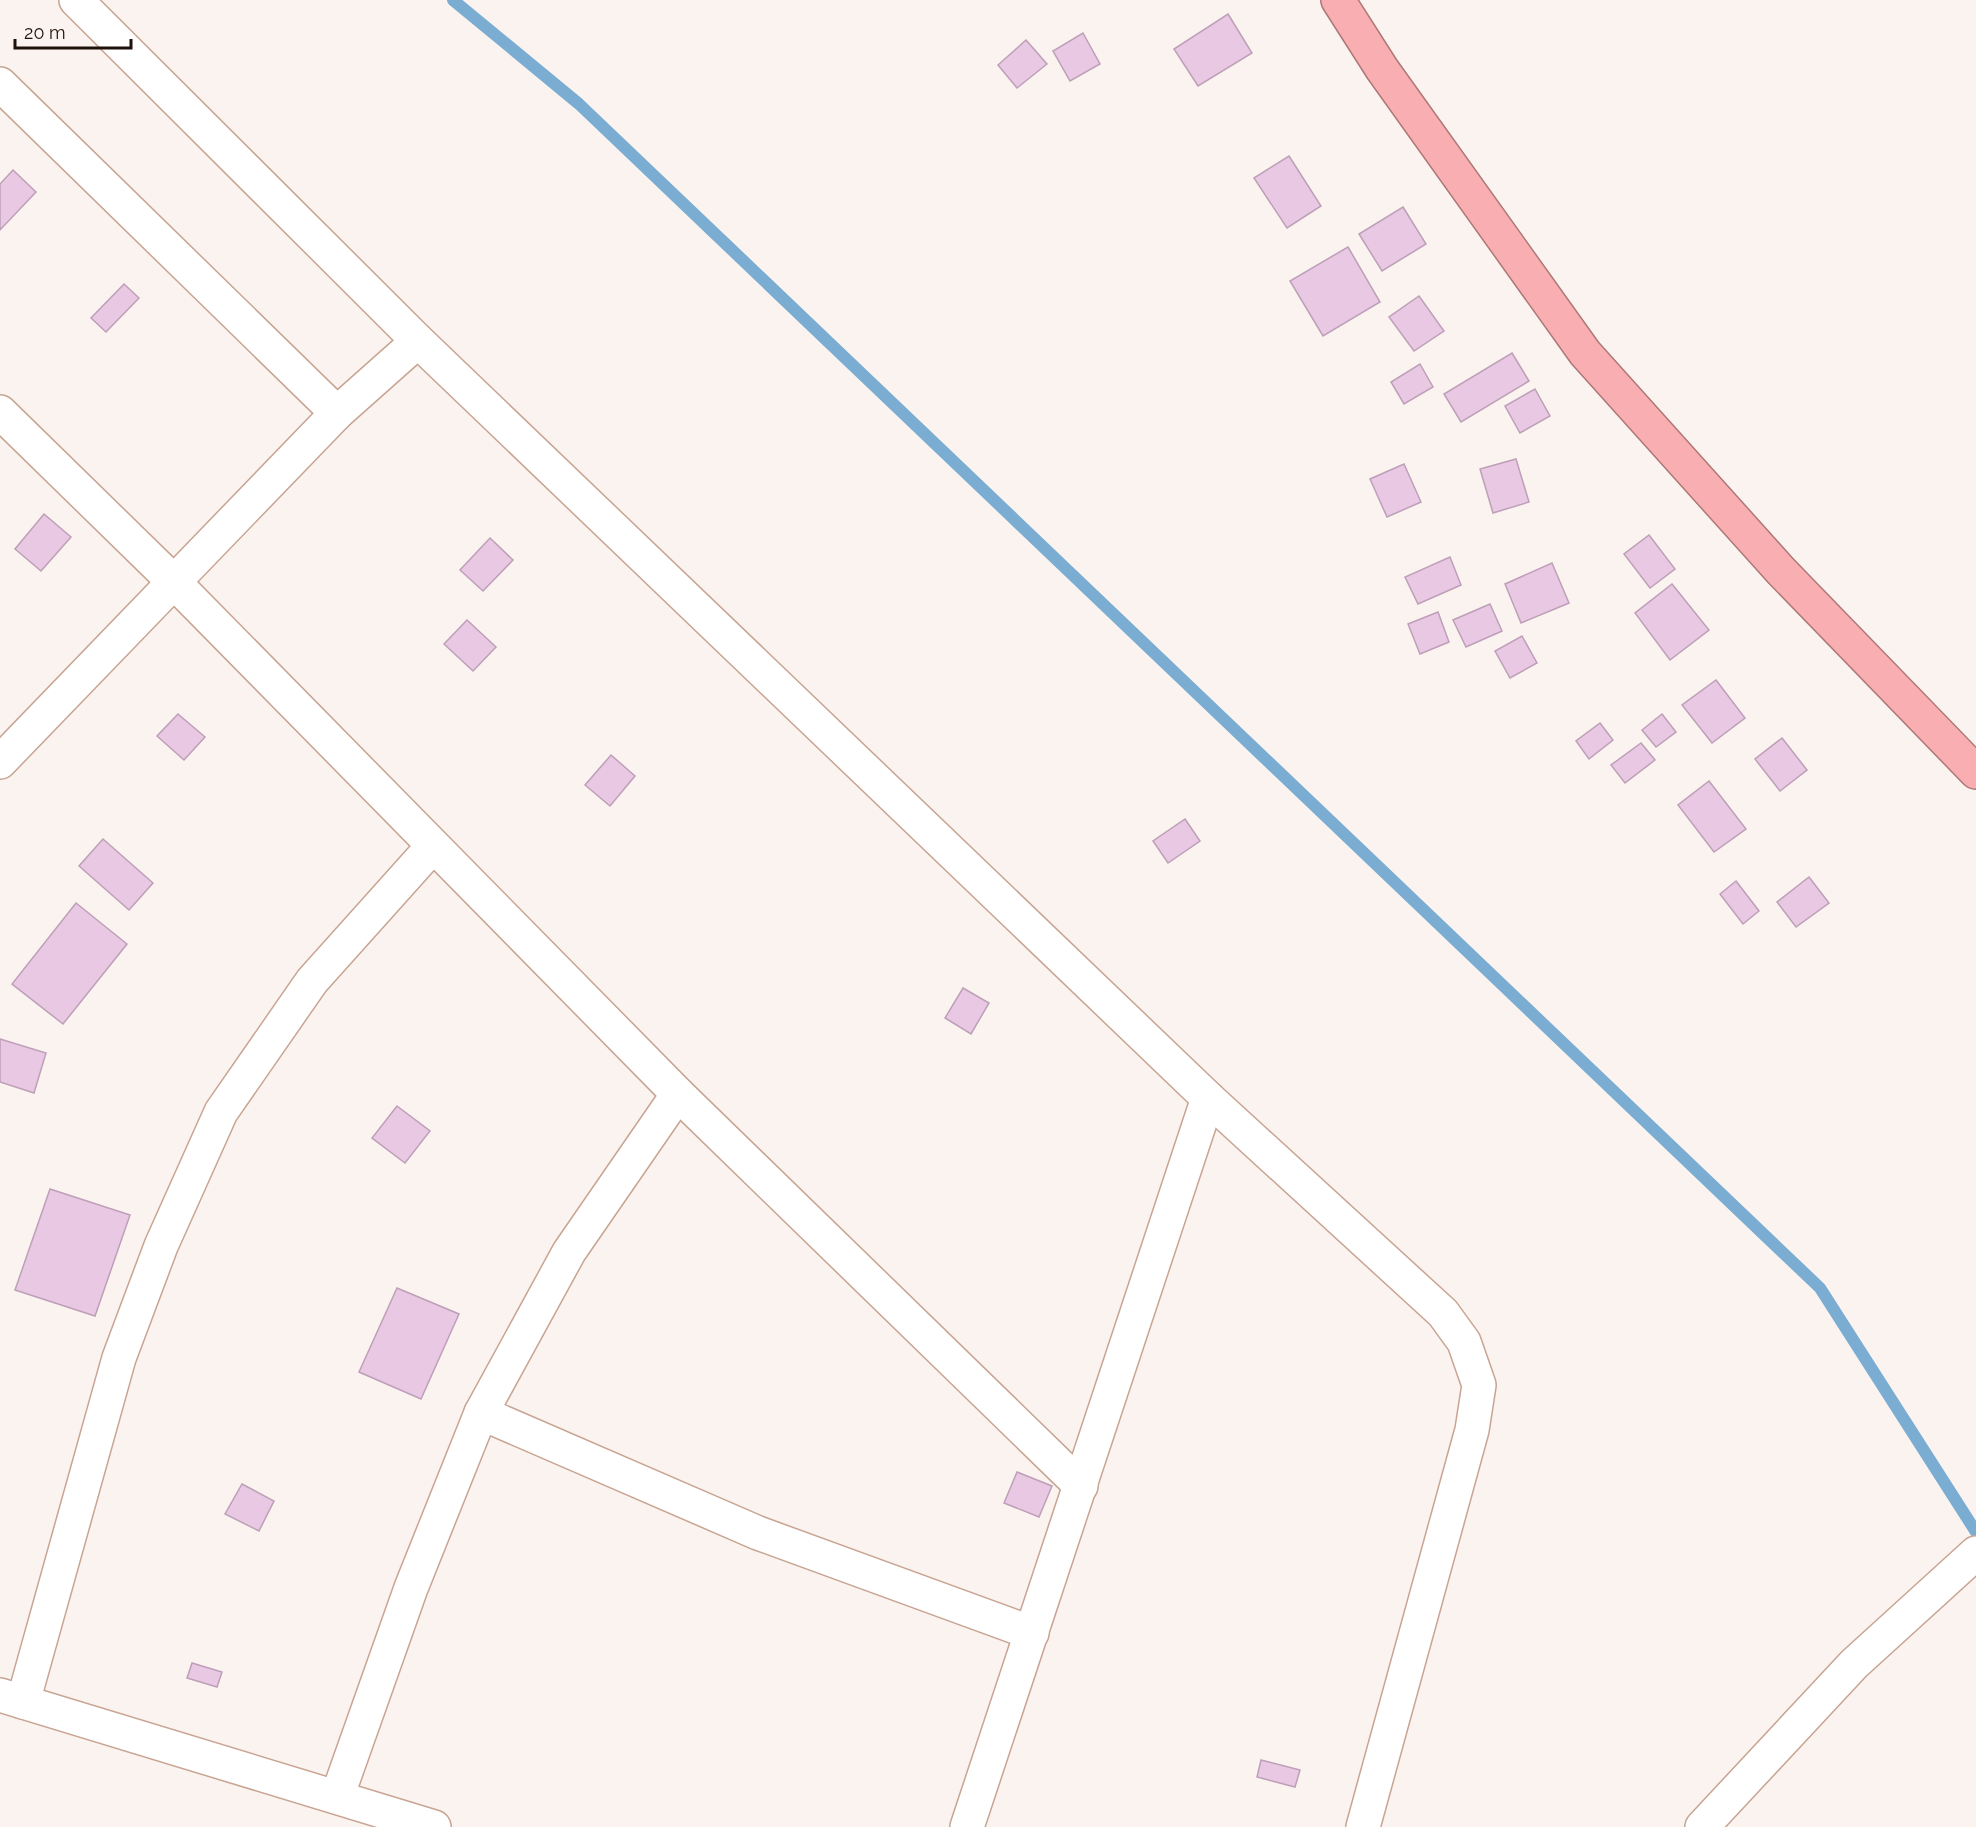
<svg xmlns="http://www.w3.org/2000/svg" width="1976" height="1827" font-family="Raleway,sans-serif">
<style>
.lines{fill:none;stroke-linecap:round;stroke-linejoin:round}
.stream{stroke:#7aadd1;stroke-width:12}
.building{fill:#e8c8e2;stroke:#be9fb8;stroke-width:1.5}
.minor-casing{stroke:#c8a492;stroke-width:36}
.highway-casing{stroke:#ad7877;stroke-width:36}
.minor{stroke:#fff;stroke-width:33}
.highway{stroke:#f9afb1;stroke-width:33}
</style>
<rect width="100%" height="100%" fill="#fbf3ef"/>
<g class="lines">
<!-- stream -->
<path class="stream" d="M 453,0 L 579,104 L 1820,1288 L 1976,1532"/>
</g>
<!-- building -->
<g class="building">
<path d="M 1228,14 L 1252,53 L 1198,86 L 1174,49 Z"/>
<path d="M 1083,33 L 1100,64 L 1070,81 L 1053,51 Z"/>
<path d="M 1026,40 L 1047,64 L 1017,88 L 998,65 Z"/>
<path d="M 1289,156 L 1321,206 L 1287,228 L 1254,178 Z"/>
<path d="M 13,170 L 36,192 L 0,230 L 0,184 Z"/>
<path d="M 1403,207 L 1426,244 L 1382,271 L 1359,234 Z"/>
<path d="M 1348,247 L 1380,302 L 1323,336 L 1290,281 Z"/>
<path d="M 124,284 L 139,298 L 106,332 L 91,318 Z"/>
<path d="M 1419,296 L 1444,331 L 1414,351 L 1389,317 Z"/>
<path d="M 1512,353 L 1529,381 L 1461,422 L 1444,394 Z"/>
<path d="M 1420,364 L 1433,387 L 1404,404 L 1391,382 Z"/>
<path d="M 1535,389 L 1550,416 L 1520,433 L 1505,406 Z"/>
<path d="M 1516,459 L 1529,502 L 1493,513 L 1480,469 Z"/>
<path d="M 1404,464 L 1421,502 L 1387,517 L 1370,479 Z"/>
<path d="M 44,514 L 71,537 L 41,571 L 15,549 Z"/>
<path d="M 1649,535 L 1675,569 L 1650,588 L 1624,554 Z"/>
<path d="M 490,538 L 513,560 L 483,591 L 460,570 Z"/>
<path d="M 1450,557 L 1461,585 L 1418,604 L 1405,577 Z"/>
<path d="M 1552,563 L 1569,603 L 1521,623 L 1505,584 Z"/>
<path d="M 1672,584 L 1709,630 L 1670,660 L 1635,613 Z"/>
<path d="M 1490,604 L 1502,631 L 1466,647 L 1453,620 Z"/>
<path d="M 1438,612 L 1449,642 L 1420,654 L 1408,624 Z"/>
<path d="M 467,620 L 496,647 L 473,671 L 444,644 Z"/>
<path d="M 1522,636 L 1537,663 L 1510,678 L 1495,651 Z"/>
<path d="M 1716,680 L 1745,718 L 1712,743 L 1682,705 Z"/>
<path d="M 178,714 L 205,737 L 184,760 L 157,736 Z"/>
<path d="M 1662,714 L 1676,732 L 1656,747 L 1642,730 Z"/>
<path d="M 1600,723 L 1613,740 L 1589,759 L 1576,741 Z"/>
<path d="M 1782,738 L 1807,770 L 1780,791 L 1755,759 Z"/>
<path d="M 1641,743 L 1655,760 L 1625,783 L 1611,765 Z"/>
<path d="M 611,755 L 635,776 L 610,806 L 585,785 Z"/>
<path d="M 1709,781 L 1746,829 L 1714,852 L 1678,805 Z"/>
<path d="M 1185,819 L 1200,841 L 1168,863 L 1153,841 Z"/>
<path d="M 103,839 L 153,883 L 129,910 L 79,866 Z"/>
<path d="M 1809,877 L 1829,903 L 1796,927 L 1777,902 Z"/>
<path d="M 1736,881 L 1759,911 L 1743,924 L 1720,894 Z"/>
<path d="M 76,903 L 127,944 L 63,1024 L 12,984 Z"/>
<path d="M 963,988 L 989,1003 L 971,1034 L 945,1018 Z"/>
<path d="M 0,1039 L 46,1053 L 34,1093 L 0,1082 Z"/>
<path d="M 397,1106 L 430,1131 L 405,1163 L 372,1138 Z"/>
<path d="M 50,1189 L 130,1215 L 95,1316 L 15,1290 Z"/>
<path d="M 397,1288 L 459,1314 L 421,1399 L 359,1372 Z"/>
<path d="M 1017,1472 L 1052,1486 L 1039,1517 L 1004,1503 Z"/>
<path d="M 242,1484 L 274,1501 L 259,1531 L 225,1514 Z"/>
<path d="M 192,1663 L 222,1672 L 217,1687 L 187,1678 Z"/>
<path d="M 1261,1760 L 1300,1770 L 1295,1787 L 1257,1777 Z"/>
</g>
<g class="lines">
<defs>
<g id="minor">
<path d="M 76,0 L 418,341"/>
<path d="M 0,84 L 337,413"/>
<path d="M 0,412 L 174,582 L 678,1094 L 1081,1486"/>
<path d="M 0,762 L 337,413 L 418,341 L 1208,1098 L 1443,1313 L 1464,1342 L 1479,1385 L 1472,1430 L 1363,1827"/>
<path d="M 481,1413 L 758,1533 L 1032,1633"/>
<path d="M 0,1695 L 434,1827"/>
<path d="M 23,1702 L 119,1358 L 161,1246 L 221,1112 L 312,981 L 433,846"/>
<path d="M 337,1797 L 411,1588 L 481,1413 L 569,1252 L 678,1094"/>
<path d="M 967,1827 L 1208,1098"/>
<path d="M 1702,1827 L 1854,1664 L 1976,1553"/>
</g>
<path id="highway" d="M 1338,0 L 1382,69 L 1585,353 L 1781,571 L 1976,772"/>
</defs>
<!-- minor casing -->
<use href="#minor" class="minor-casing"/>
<!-- highway casing -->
<use href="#highway" class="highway-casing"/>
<!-- minor -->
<use href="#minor" class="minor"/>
<!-- highway -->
<use href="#highway" class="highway"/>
</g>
<!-- scale -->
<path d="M15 39v9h116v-9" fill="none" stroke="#1f120b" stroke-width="3"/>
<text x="24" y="39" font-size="18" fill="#1f120b" stroke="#fbf3ef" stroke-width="4.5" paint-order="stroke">20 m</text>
</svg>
